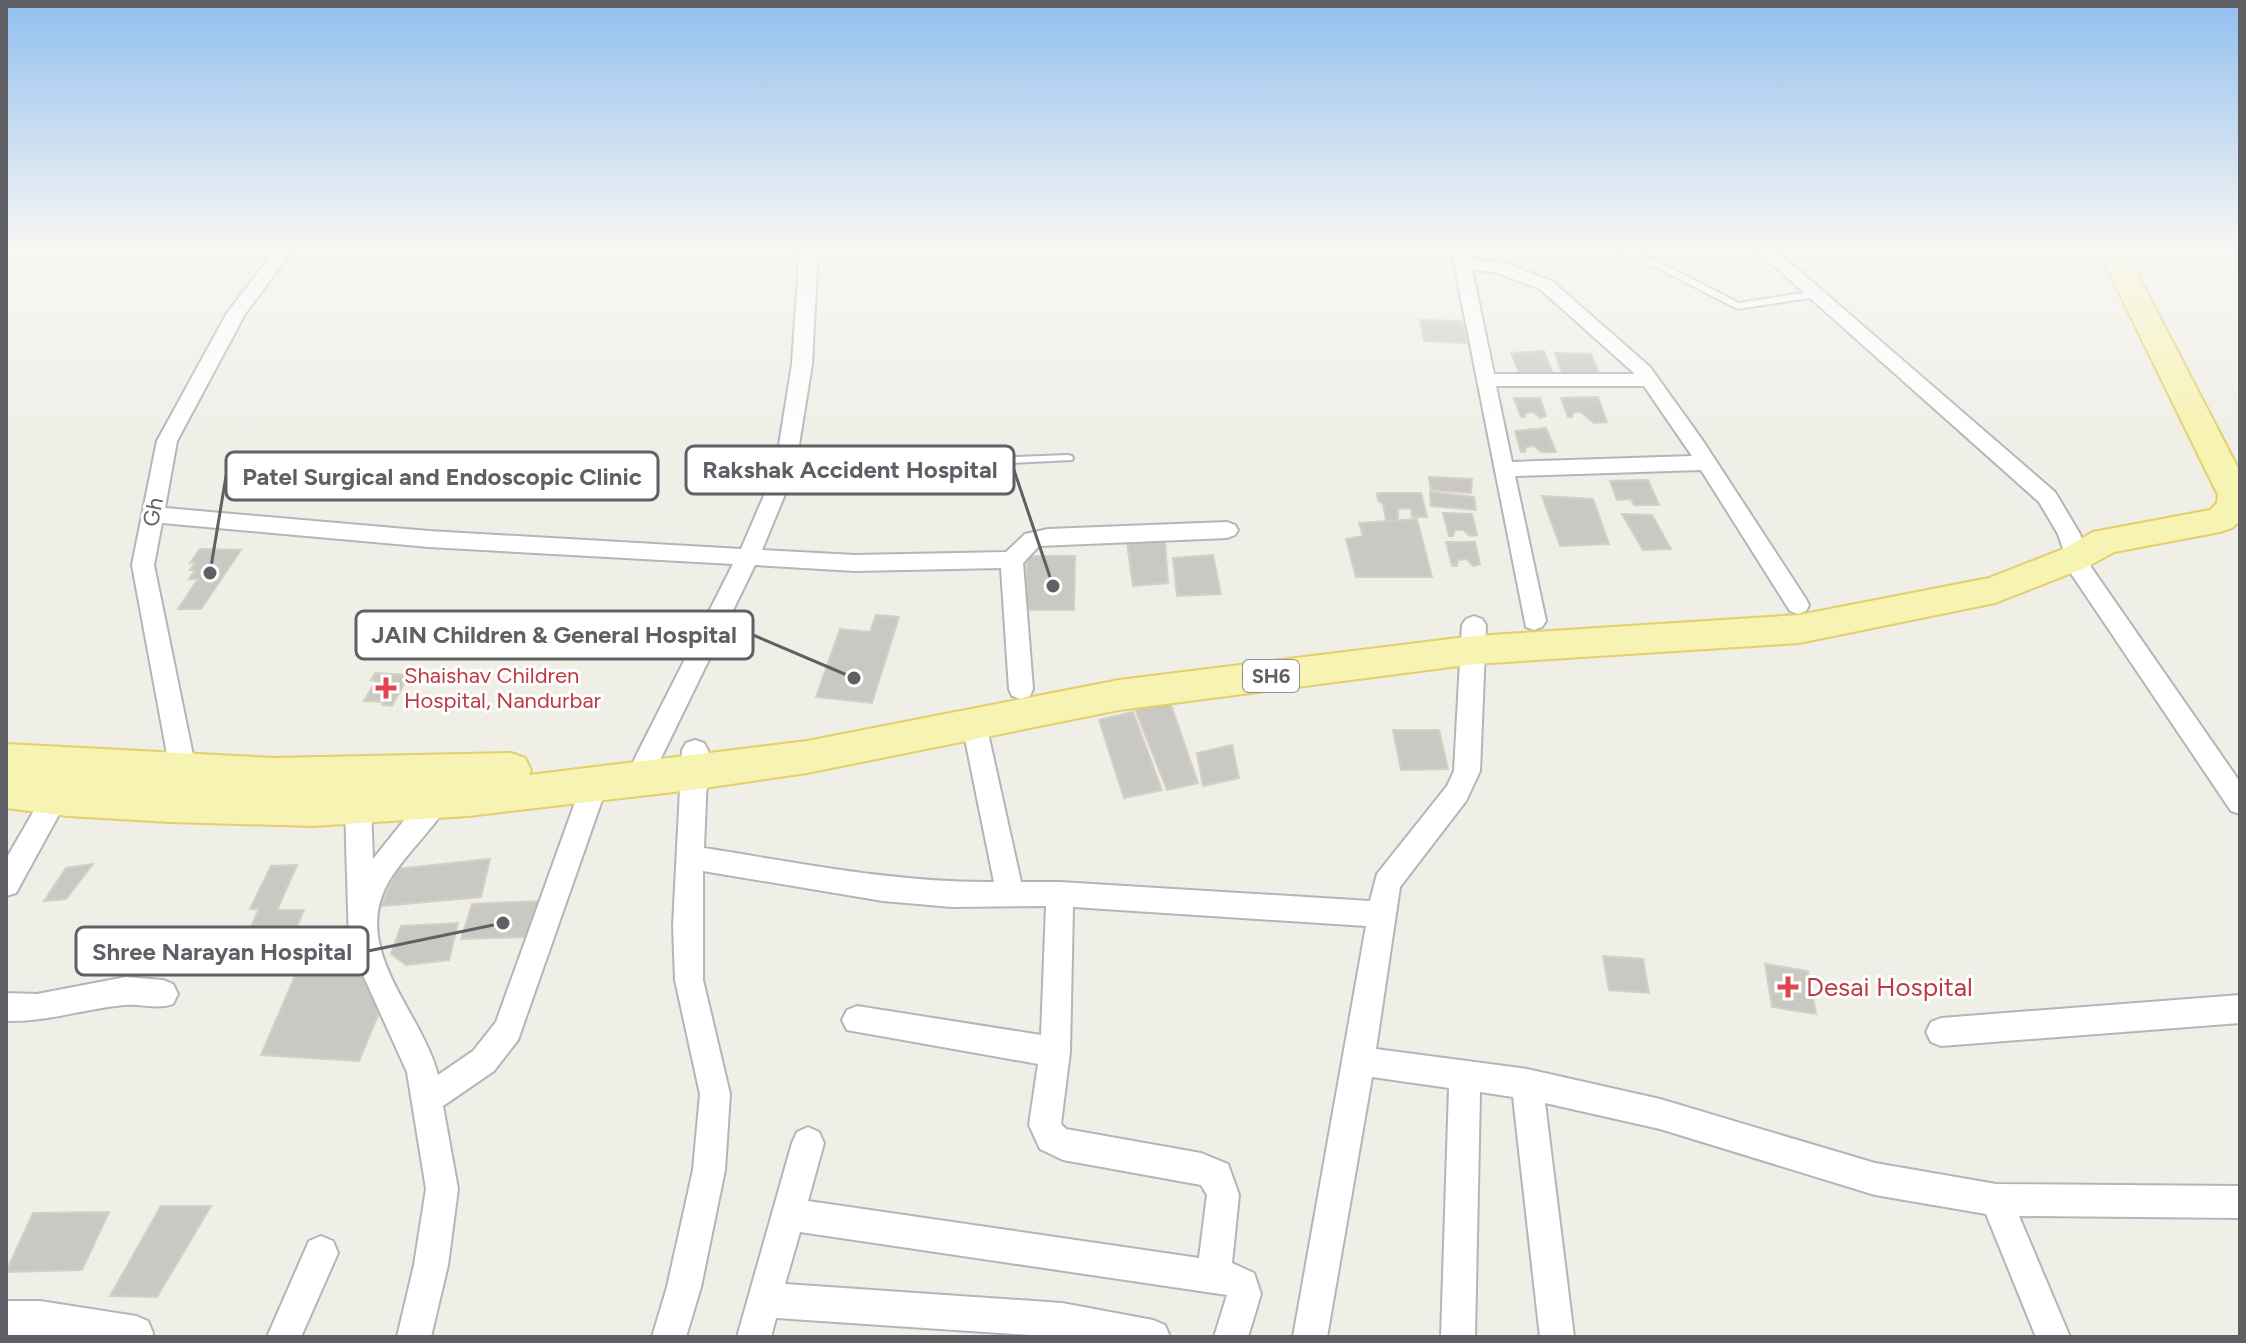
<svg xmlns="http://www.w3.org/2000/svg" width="2246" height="1343" font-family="Figtree,sans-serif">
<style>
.building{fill:#cac8c3;stroke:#d3d0c5;stroke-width:2}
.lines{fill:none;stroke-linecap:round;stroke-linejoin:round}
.lane-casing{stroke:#b4b5ba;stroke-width:4}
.street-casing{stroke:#b4b5ba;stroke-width:4}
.primary-casing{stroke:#e4cf6a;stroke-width:4}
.lane{fill:#fff;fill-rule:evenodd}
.street{fill:#fff;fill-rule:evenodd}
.primary{fill:#f7f3b3;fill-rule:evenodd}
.health-dot{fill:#e0444e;stroke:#fff;stroke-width:3}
.labels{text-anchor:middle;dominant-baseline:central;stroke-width:6;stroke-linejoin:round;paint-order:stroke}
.shield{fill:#fff;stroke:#8e9093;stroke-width:2}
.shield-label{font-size:20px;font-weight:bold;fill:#5e6065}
.street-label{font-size:22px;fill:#5e6065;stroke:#fff}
.health-label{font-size:22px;fill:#be3a42;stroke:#fff;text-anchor:start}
.near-health-label{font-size:26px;fill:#be3a42;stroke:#fff;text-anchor:start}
.leader{fill:none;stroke:#5e6065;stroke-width:3}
.callout-dot{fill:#5e6065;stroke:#fff;stroke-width:3}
.callout{fill:#fff;stroke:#5e6065;stroke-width:3}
.callout-label{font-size:24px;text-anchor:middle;font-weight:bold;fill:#5e6065}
</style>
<rect width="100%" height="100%" fill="#efeee7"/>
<!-- building -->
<g class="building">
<path d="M 1420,320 L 1462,321 L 1466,343 L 1424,341 Z"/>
<path d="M 1544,351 L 1554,376 L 1521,378 L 1511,353 Z"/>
<path d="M 1555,353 L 1591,354 L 1601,378 L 1564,378 Z"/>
<path d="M 1598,397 L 1607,422 L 1594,423 L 1581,412 L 1573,412 L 1572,417 L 1568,417 L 1561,398 Z"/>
<path d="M 1514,398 L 1540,398 L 1546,416 L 1540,418 L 1534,412 L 1526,413 L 1525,417 L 1521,417 Z"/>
<path d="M 1546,428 L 1556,452 L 1541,452 L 1534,446 L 1526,447 L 1525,452 L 1521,452 L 1515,431 Z"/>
<path d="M 1429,477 L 1472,479 L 1471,493 L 1431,490 Z"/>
<path d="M 1648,480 L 1659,505 L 1634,505 L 1631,499 L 1617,500 L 1610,481 Z"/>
<path d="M 1430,492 L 1474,497 L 1476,510 L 1431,506 Z"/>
<path d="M 1377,493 L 1421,493 L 1427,517 L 1412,517 L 1411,508 L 1398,509 L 1398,521 L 1386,521 L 1383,504 L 1378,501 Z"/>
<path d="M 1542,496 L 1593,499 L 1609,544 L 1560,546 Z"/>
<path d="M 1443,513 L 1472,514 L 1477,535 L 1470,536 L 1463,530 L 1455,530 L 1453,536 L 1449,536 Z"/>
<path d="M 1622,514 L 1652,515 L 1671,549 L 1643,550 Z"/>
<path d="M 1417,519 L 1432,577 L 1356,577 L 1346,539 L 1363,536 L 1359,523 Z"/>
<path d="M 1165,541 L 1168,583 L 1133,586 L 1127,543 Z"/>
<path d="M 1446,542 L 1475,542 L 1480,564 L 1473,566 L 1467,559 L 1458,560 L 1457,566 L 1452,566 Z"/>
<path d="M 200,549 L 241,550 L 201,609 L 178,609 L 198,579 L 189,579 L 195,570 L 190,570 L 195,563 L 190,563 Z"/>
<path d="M 1213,555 L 1221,594 L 1177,596 L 1173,558 Z"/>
<path d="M 1027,556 L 1075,556 L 1074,610 L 1024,610 Z"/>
<path d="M 876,615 L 899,617 L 872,703 L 816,697 L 840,629 L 870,632 Z"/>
<path d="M 375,673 L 409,675 L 392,706 L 382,705 L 384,702 L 364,701 L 376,680 L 371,680 Z"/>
<path d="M 1169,699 L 1198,783 L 1167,790 L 1135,709 Z"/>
<path d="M 1133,712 L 1162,790 L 1124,798 L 1099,720 Z"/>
<path d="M 1393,730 L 1439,730 L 1448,769 L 1401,770 Z"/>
<path d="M 1232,745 L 1239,778 L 1203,786 L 1197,753 Z"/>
<path d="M 490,859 L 481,897 L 381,906 L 397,869 Z"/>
<path d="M 93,864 L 66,899 L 44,901 L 66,868 Z"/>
<path d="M 297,865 L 277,910 L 304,910 L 286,951 L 255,951 L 245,974 L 228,975 L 259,909 L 250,909 L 271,866 Z"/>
<path d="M 539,901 L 528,937 L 461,939 L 472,904 Z"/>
<path d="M 458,923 L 449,960 L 406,965 L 391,954 L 401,926 Z"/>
<path d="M 1603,956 L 1643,959 L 1649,993 L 1609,990 Z"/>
<path d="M 1765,964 L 1808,971 L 1816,1014 L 1772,1007 Z"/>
<path d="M 298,969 L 361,971 L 379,1013 L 359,1061 L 261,1055 Z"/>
<path d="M 161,1206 L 211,1206 L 157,1297 L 110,1296 Z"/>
<path d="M 109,1212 L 82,1270 L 6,1272 L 33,1213 Z"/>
</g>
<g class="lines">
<defs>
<g id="lane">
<path d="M 1612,248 L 1625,248 L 1667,266 L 1739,303 L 1815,291 L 1820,294 L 1815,297 L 1738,309 L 1661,270 Z"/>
<path d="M 1068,455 L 1072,456 L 1073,458 L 1072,460 L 785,474 L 780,470 L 785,466 Z"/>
</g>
<g id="street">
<path d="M 277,248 L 294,248 L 245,314 L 177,441 L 165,508 L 429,531 L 741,549 L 775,470 L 792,364 L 800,248 L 818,248 L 812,364 L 795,470 L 762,550 L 855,555 L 1006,552 L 1025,534 L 1048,529 L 1227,522 L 1235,525 L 1238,530 L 1235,535 L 1227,538 L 1039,546 L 1023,563 L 1033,689 L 1030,696 L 1021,699 L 1012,696 L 1009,689 L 1001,568 L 855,571 L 755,565 L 661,758 L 650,787 L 641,790 L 632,787 L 628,779 L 635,758 L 733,564 L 429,547 L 162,523 L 154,565 L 196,770 L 187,792 L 178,795 L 169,792 L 165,784 L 170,770 L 132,565 L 157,441 L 227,313 Z"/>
<path d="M 1451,248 L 1467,248 L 1470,259 L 1504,263 L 1552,281 L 1650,367 L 1703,441 L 1806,599 L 1809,605 L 1806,611 L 1798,614 L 1790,611 L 1701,470 L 1515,476 L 1546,621 L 1542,627 L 1534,630 L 1526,627 ZM 1472,270 L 1495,272 L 1540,289 L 1635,374 L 1494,374 ZM 1496,386 L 1644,386 L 1692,456 L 1512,462 Z"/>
<path d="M 1754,248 L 1773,248 L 2055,492 L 2080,534 L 2091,567 L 2240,782 L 2240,814 L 2231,811 L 2072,575 L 2058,534 L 2039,502 Z"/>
<path d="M 1474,616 L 1482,619 L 1486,625 L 1480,771 L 1466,801 L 1400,887 L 1376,1049 L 1527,1069 L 1660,1099 L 1875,1163 L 1996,1184 L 2240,1186 L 2240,1218 L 2019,1216 L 2070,1337 L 2036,1337 L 1986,1214 L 1875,1195 L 1660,1129 L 1545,1103 L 1574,1337 L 1540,1337 L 1513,1097 L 1480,1092 L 1475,1337 L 1441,1337 L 1449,1088 L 1372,1077 L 1327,1337 L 1293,1337 L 1366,926 L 1073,907 L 1070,1052 L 1061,1124 L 1066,1129 L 1201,1153 L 1228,1164 L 1239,1195 L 1232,1263 L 1254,1273 L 1261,1294 L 1248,1337 L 1214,1337 L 1227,1295 L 800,1232 L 785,1284 L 1062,1303 L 1153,1320 L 1165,1325 L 1170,1337 L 1060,1337 L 776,1318 L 771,1337 L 737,1337 L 792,1143 L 797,1132 L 808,1127 L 819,1132 L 824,1143 L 808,1201 L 1199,1258 L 1207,1195 L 1201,1185 L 1063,1160 L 1040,1149 L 1029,1125 L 1038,1064 L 847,1030 L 842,1020 L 847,1010 L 857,1006 L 1041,1035 L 1046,906 L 952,907 L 883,901 L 703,871 L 703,980 L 730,1094 L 725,1170 L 701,1287 L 686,1337 L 652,1337 L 667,1287 L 693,1170 L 700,1094 L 675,980 L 673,926 L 682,750 L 686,743 L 695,740 L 704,743 L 708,750 L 704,848 C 800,863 896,883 994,882 L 962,724 L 965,717 L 974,714 L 983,717 L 986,724 L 1021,882 L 1060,882 L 1370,901 L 1377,874 L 1447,786 L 1454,771 L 1462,625 L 1466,619 Z"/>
<path d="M 595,772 L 604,775 L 608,783 L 518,1040 L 494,1071 L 443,1106 L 458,1189 L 448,1265 L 431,1337 L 397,1337 L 414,1265 L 426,1189 L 407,1072 L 349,944 L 345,806 L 354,786 L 363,783 L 372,786 L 376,794 L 371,806 L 373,859 L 430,788 L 439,785 L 448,788 L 452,796 C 437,827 407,851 389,881 C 349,949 421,1010 438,1075 L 473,1051 L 496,1022 L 582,783 L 586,775 Z"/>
<path d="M 55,787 L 64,790 L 68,798 L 16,893 L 6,896 L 6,859 L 46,790 Z"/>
<path d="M 126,977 L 163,980 L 173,984 L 178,994 L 173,1004 C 157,1010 141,1003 124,1005 C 83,1009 48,1022 6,1021 L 6,993 L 37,994 Z"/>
<path d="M 2240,995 L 2240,1023 L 1941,1046 L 1931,1042 L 1926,1032 L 1931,1022 L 1941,1018 Z"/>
<path d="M 321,1236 L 333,1241 L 338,1253 L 301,1337 L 267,1337 L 309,1241 Z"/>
<path d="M 6,1301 L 40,1301 L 136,1316 L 148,1321 L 153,1333 L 152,1337 L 6,1335 Z"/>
</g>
<path id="primary" d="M 2097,248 L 2124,248 L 2240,472 L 2240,521 L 2232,528 L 2220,532 L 2114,552 L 2087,567 L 1995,603 L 1799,643 L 1474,664 L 1119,710 L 807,773 L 691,790 L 468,816 L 313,826 L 170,822 L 68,816 L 6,808 L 6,744 L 273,758 L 511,753 L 525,758 L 531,770 L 529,775 L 807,741 L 1119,680 L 1474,636 L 1799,615 L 1989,578 L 2063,549 L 2093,532 L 2210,510 L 2217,503 L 2218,495 Z"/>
</defs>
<!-- lane casing -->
<use href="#lane" class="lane-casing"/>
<!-- street casing -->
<use href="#street" class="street-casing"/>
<!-- primary casing -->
<use href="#primary" class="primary-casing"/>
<!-- lane -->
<use href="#lane" class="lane"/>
<!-- street -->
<use href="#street" class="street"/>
<!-- primary -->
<use href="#primary" class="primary"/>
</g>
<!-- sky -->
<linearGradient id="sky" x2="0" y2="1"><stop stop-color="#91bfee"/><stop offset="0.57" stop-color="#f8f7f4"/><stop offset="1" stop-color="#f8f7f4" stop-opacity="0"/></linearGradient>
<rect width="2246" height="436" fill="url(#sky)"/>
<!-- markers -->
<g class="health-dot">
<path d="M382 676h8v8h8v8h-8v8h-8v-8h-8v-8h8z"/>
<path d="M1784 975h8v8h8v8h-8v8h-8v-8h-8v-8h8z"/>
</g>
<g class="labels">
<!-- shield labels -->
<rect class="shield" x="1243" y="660" width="56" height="32" rx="6"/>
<g class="shield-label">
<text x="1271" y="676">SH6</text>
</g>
<!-- street labels -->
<g class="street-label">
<text transform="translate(153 512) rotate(-79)">Gh</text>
</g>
<!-- health labels -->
<g class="health-label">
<text x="404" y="675">Shaishav Children<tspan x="404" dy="25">Hospital, Nandurbar</tspan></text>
</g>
<!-- near-health labels -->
<g class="near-health-label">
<text x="1806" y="987">Desai Hospital</text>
</g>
</g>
<!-- callouts -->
<path class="leader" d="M1053 586L1014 470M210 573L226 476M854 678L753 635M503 923L368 951"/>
<g class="callout-dot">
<circle cx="1053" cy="586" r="8"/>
<circle cx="210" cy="573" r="8"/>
<circle cx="854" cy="678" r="8"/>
<circle cx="503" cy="923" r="8"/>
</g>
<g class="callout">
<rect x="686" y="446" width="328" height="48" rx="8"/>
<rect x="226" y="452" width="432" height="48" rx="8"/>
<rect x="356" y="611" width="397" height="48" rx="8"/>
<rect x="76" y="927" width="292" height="48" rx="8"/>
</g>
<g class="callout-label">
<text x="850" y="478">Rakshak Accident Hospital</text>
<text x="442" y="485">Patel Surgical and Endoscopic Clinic</text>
<text x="554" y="643">JAIN Children &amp; General Hospital</text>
<text x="222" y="960">Shree Narayan Hospital</text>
</g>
<!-- border -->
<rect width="2246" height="1343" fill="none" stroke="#5e6065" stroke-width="16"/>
</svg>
